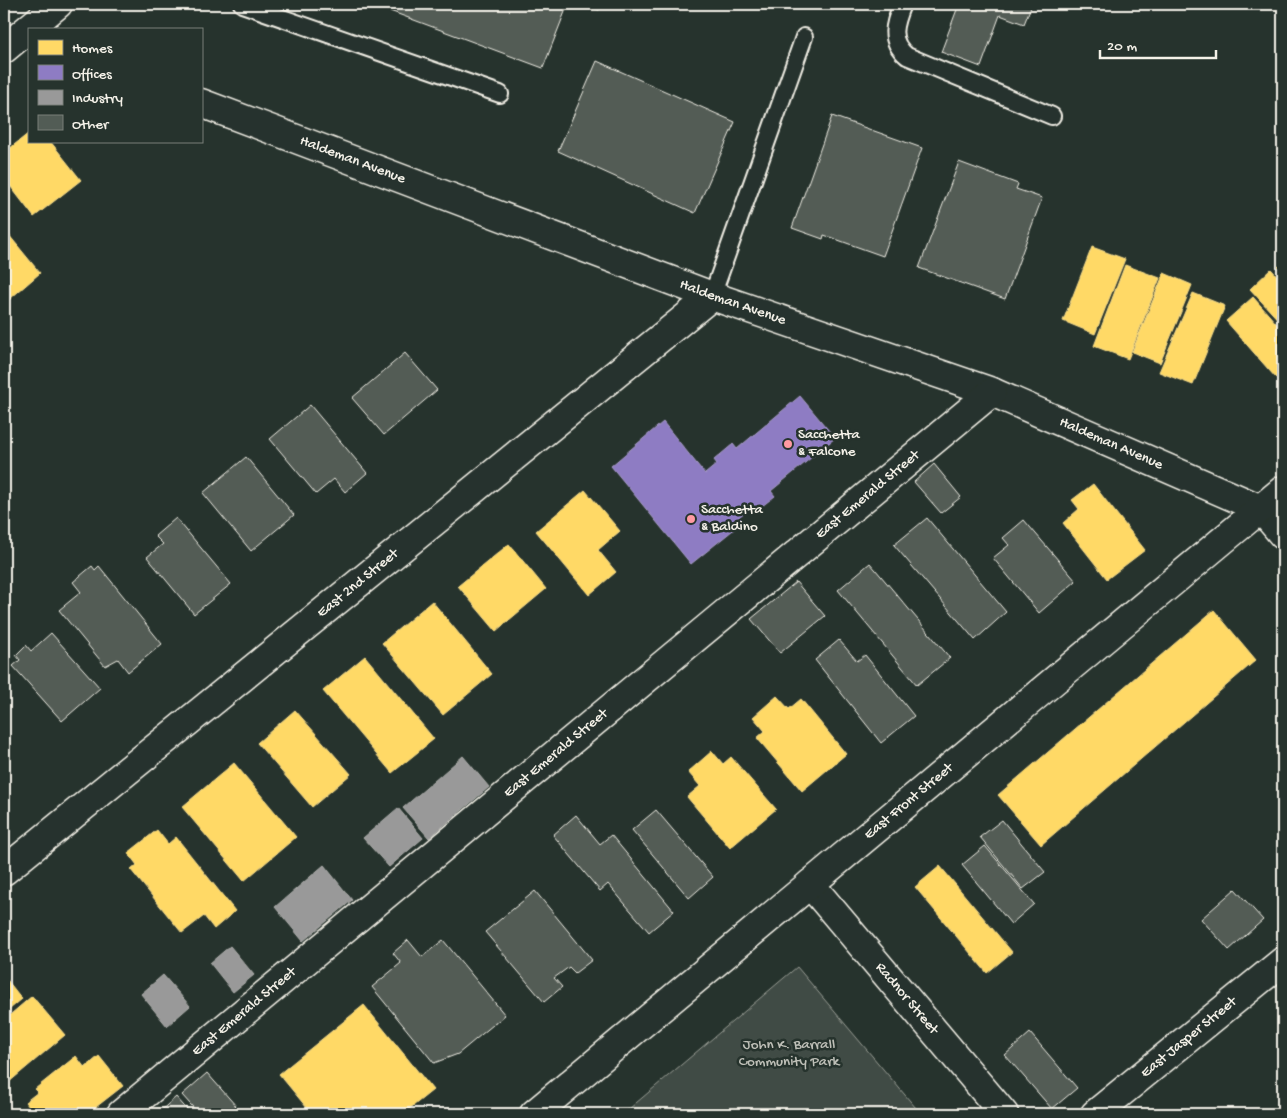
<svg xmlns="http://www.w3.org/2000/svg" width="1287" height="1118" font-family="'Gochi Hand',sans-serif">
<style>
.green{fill:#414b45;stroke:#9a9e96}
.homes{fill:#ffd966;stroke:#fce08d}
.offices{fill:#8e7cc3;stroke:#ad9fce}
.industry{fill:#999;stroke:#b4b3b1}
.building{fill:#525c55;stroke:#f4f1e8}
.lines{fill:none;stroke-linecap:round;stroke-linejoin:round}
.service-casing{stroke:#f4f1e8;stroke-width:20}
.minor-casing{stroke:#f4f1e8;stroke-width:31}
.service{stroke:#26332d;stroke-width:16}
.minor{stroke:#26332d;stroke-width:28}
.poi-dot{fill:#ff9aa2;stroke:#26332d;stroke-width:2}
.labels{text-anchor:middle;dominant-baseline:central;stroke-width:5;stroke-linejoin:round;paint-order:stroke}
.street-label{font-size:15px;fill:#f4f1e8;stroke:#26332d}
.poi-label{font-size:15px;fill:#f4f1e8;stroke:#26332d;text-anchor:start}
.park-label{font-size:15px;fill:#bebfb7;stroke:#26332d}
</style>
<rect width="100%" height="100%" fill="#26332d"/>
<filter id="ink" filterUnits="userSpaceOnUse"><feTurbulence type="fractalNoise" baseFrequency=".02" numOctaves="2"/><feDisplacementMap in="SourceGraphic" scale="10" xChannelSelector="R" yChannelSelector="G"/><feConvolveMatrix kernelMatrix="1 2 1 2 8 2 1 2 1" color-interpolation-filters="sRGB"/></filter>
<g filter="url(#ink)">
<!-- green -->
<path class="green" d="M 797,967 L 921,1114 L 623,1114 Z"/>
<!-- homes -->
<g class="homes">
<path d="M 29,133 L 29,141 L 50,141 L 81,180 L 34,217 L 4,178 L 4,153 Z"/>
<path d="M 4,229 L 40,273 L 4,304 Z"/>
<path d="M 1092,247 L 1125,259 L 1095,334 L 1063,321 Z"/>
<path d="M 1283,263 L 1283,273 L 1278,267 Z"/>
<path d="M 1125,265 L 1160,278 L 1128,359 L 1094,346 Z"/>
<path d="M 1271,269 L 1283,282 L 1283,325 L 1250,289 Z"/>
<path d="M 1164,273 L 1192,285 L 1160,363 L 1132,352 Z"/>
<path d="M 1193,293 L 1225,306 L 1193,385 L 1159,372 Z"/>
<path d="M 1253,297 L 1283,331 L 1283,371 L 1276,378 L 1226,321 Z"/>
<path d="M 1093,484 L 1145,550 L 1107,579 L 1063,523 L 1079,509 L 1072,500 Z"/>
<path d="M 585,490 L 620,531 L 598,550 L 616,572 L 589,595 L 536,531 Z"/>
<path d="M 509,544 L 546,589 L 496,631 L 458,586 Z"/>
<path d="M 432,601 L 492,674 L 443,715 L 382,643 Z"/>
<path d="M 1214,610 L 1256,660 L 1041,845 L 998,795 Z"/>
<path d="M 365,656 L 434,739 L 392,773 L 323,691 Z"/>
<path d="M 777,696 L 789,709 L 801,699 L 846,754 L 802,791 L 757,738 L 765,731 L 753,717 Z"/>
<path d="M 295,710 L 351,774 L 312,807 L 257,743 Z"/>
<path d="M 712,751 L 723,764 L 731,757 L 776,809 L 730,848 L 687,797 L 700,786 L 688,772 Z"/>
<path d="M 234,763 L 296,837 L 244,881 L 182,807 Z"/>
<path d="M 157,830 L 168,844 L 176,837 L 235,911 L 214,929 L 204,916 L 182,933 L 131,870 L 137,865 L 128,853 Z"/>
<path d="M 940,866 L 1012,952 L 987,973 L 915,887 Z"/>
<path d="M 4,976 L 22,999 L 4,1014 Z"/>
<path d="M 32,996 L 65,1035 L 8,1083 L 4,1078 L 4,1020 Z"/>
<path d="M 364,1005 L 433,1090 L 403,1114 L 312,1114 L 279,1074 Z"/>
<path d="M 76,1056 L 85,1068 L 99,1056 L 123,1086 L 87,1114 L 35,1114 L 25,1102 L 38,1092 L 35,1089 Z"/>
</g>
<!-- offices -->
<path class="offices" d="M 800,396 L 835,438 L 771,491 L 775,496 L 757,510 L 753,505 L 739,517 L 743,522 L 691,564 L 611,466 L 663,422 L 705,474 L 717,464 L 714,460 L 733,444 L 737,449 Z"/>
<!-- industry -->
<g class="industry">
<path d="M 463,756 L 489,787 L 429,838 L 403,808 Z"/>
<path d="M 398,808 L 423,838 L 389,867 L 363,838 Z"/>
<path d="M 324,865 L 352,900 L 303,941 L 275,907 Z"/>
<path d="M 230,946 L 254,975 L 233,992 L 210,963 Z"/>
<path d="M 163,975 L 190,1006 L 167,1026 L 141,994 Z"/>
</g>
<!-- building -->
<g class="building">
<path d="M 371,4 L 568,4 L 543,68 Z"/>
<path d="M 582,4 L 601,4 L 599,10 Z"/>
<path d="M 959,4 L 1032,4 L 1024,24 L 1000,15 L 981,67 L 941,52 Z"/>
<path d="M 597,61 L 735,122 L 695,213 L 558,151 Z"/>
<path d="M 832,116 L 922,148 L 883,256 L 824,235 L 823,239 L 792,228 Z"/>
<path d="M 959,162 L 1018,184 L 1016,189 L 1042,198 L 1005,299 L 919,268 Z"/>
<path d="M 405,353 L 437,390 L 384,435 L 352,398 Z"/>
<path d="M 310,405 L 367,473 L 345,492 L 334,479 L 316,494 L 270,439 Z"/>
<path d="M 246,457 L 294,515 L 251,551 L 203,493 Z"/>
<path d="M 934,464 L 961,497 L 941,513 L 914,482 Z"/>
<path d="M 176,518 L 231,584 L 194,614 L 147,557 L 163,544 L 155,536 Z"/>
<path d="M 927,518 L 1006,612 L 975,640 L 894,545 Z"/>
<path d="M 1024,520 L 1076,581 L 1039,613 L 993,558 L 1009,545 L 1003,538 Z"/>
<path d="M 870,563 L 950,658 L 917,685 L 838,590 Z"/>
<path d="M 92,566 L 95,570 L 99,566 L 162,644 L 128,672 L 118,659 L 105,666 L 59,610 L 81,592 L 73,582 Z"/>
<path d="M 796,582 L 825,616 L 780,653 L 751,619 Z"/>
<path d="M 51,633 L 100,688 L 62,721 L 13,666 L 20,660 L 16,655 L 26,645 L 31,651 Z"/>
<path d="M 839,640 L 857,661 L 865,655 L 914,716 L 881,743 L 815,660 Z"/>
<path d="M 1283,799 L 1283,809 L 1278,803 Z"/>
<path d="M 656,810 L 713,877 L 689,898 L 632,830 Z"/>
<path d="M 576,815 L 600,844 L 611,835 L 674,911 L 649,932 L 608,884 L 600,891 L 553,835 Z"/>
<path d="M 1002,820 L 1045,872 L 1023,889 L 980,837 Z"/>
<path d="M 985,846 L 1034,904 L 1011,924 L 962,865 Z"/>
<path d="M 1235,889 L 1263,920 L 1229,950 L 1201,919 Z"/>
<path d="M 535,891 L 592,960 L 575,973 L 569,967 L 554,978 L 562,987 L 544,1002 L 485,932 Z"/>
<path d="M 408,940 L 422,957 L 443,940 L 505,1015 L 458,1054 L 434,1063 L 372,987 L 401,963 L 393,953 Z"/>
<path d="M 1030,1033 L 1077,1088 L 1052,1109 L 1005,1055 Z"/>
<path d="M 207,1073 L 236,1106 L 227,1114 L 199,1114 L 182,1095 Z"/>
<path d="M 176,1097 L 191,1114 L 157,1114 Z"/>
</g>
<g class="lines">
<defs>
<g id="service">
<path d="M 242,4 L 500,94"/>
<path d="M 902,4 C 894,24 888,40 907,56 L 1052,116"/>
<path d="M 712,296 L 804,37"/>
</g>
<g id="minor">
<path d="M 4,49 L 58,4"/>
<path id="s1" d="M 201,103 L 712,296 L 992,392 L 1261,509 L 1283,535"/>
<path id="s2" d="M 4,871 L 712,296"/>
<path id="s3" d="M 810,884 L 1004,1114"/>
<path id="s4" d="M 121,1114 L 992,392"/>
<path id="s5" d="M 534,1114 L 1283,490"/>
<path id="s6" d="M 1095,1114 L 1283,961"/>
</g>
</defs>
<!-- service casing -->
<use href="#service" class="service-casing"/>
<!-- minor casing -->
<use href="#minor" class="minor-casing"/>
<!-- service -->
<use href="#service" class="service"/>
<!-- minor -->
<use href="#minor" class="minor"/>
</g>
</g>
<!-- markers -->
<g class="poi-dot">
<circle cx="788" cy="444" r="5"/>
<circle cx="691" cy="519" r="5"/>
</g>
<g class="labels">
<!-- street labels -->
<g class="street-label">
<text stroke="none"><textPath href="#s1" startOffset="162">Haldeman Avenue</textPath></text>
<text stroke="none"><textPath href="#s1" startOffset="568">Haldeman Avenue</textPath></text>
<text stroke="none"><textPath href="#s1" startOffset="972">Haldeman Avenue</textPath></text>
<text stroke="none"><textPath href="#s4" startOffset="970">East Emerald Street</textPath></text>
<text stroke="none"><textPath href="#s2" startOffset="456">East 2nd Street</textPath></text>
<text stroke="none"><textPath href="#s4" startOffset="565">East Emerald Street</textPath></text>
<text stroke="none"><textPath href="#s5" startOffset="488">East Front Street</textPath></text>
<text stroke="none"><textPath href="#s3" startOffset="150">Radnor Street</textPath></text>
<text stroke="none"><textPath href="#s4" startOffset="160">East Emerald Street</textPath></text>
<text stroke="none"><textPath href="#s6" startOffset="121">East Jasper Street</textPath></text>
</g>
<!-- poi labels -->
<g class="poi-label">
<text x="798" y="435">Sacchetta<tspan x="798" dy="17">&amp; Falcone</tspan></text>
<text x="701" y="510">Sacchetta<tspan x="701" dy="17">&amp; Baldino</tspan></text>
</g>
<!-- park labels -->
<g class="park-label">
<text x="789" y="1045">John K. Barrall<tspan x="789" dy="17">Community Park</tspan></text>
</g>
</g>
<!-- margin -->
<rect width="1287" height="1118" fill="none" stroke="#26332d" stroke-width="20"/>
<rect x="10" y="10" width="1267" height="1098" fill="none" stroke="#f4f1e8" stroke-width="2" filter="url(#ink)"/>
<!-- legend -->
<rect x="28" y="28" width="175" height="115" fill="#26332d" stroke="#787f78"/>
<rect x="38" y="40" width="25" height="15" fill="#ffd966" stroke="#787f78"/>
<text x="72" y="52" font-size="15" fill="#f4f1e8">Homes</text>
<rect x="38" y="65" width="25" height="15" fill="#8e7cc3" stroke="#787f78"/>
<text x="72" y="78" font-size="15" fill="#f4f1e8">Offices</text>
<rect x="38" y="90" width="25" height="15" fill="#999999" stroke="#787f78"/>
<text x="72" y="102" font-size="15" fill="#f4f1e8">Industry</text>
<rect x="38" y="115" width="25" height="15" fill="#525c55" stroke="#787f78"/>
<text x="72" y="128" font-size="15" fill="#f4f1e8">Other</text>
<!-- scale -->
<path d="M1100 50v8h116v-8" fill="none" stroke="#f4f1e8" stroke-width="2.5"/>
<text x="1107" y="50" font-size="15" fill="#f4f1e8" stroke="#26332d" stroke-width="4" paint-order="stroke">20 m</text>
</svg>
